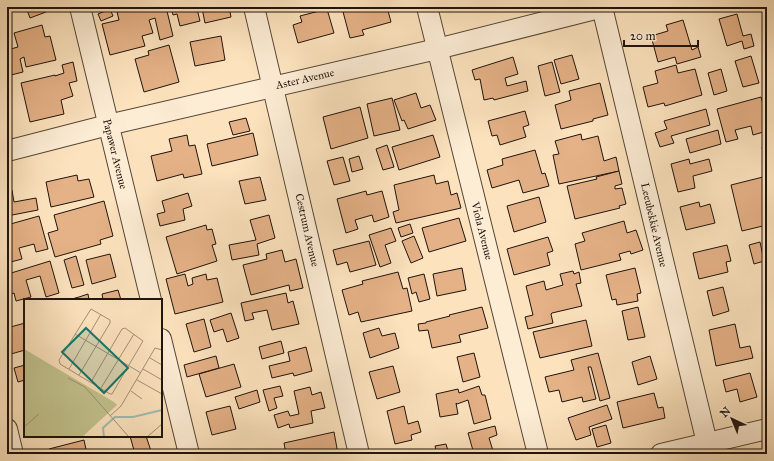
<svg xmlns="http://www.w3.org/2000/svg" width="774" height="461" font-family="'IM FELL Great Primer',serif">
<style>
.building{fill:#e5b187;stroke:#1f130c}
.lines{fill:none;stroke-linecap:round;stroke-linejoin:round}
.minor-casing{stroke:#564738;stroke-width:22}
.minor{stroke:#fdedd5;stroke-width:20}
.labels{text-anchor:middle;dominant-baseline:central;stroke-width:3.5;stroke-linejoin:round;paint-order:stroke}
.street-label{font-size:11px;fill:#1f130c;stroke:#fdedd5}
.inset-river{fill:none;stroke:#9fbeb4;stroke-width:2}
.inset-road{fill:none;stroke:#a49077;stroke-width:1}
.view{fill:#0f766e;fill-opacity:0.15;stroke:#0f766e;stroke-width:2}
.inset-edge{fill:none;stroke:#1f130c;stroke-width:2}
</style>
<rect width="100%" height="100%" fill="#fce3be"/>
<filter id="stains"><feTurbulence type="fractalNoise" baseFrequency=".005" numOctaves="4"/><feColorMatrix values="0 0 0 0 .2 0 0 0 0 .09 0 0 0 0 .02 0 0 0 .5 -.17"/></filter>
<radialGradient id="worn" r=".72"><stop offset=".6" stop-color="#630" stop-opacity="0"/><stop offset="1" stop-color="#630" stop-opacity=".3"/></radialGradient>
<!-- building -->
<g class="building">
<path d="M 26,7 L 44,7 L 46,12 L 30,18 Z"/>
<path d="M 137,7 L 166,7 L 173,36 L 160,40 L 155,18 L 149,20 L 153,33 L 142,36 L 145,46 L 110,55 L 102,24 L 119,20 L 117,12 Z"/>
<path d="M 171,7 L 229,7 L 231,17 L 205,23 L 202,8 L 197,9 L 200,21 L 180,26 L 177,14 L 173,15 Z"/>
<path d="M 345,7 L 387,7 L 391,22 L 362,30 L 364,35 L 350,38 L 342,8 Z"/>
<path d="M 110,9 L 113,16 L 101,21 L 98,14 Z"/>
<path d="M 327,9 L 334,33 L 298,43 L 293,25 L 302,22 L 300,16 Z"/>
<path d="M 737,14 L 743,36 L 751,34 L 754,46 L 744,49 L 742,41 L 727,46 L 719,19 Z"/>
<path d="M 683,20 L 692,50 L 698,47 L 701,57 L 677,64 L 675,57 L 658,62 L 651,36 L 668,31 L 666,25 Z"/>
<path d="M 42,25 L 45,37 L 50,36 L 56,60 L 26,67 L 24,57 L 20,59 L 23,72 L 11,75 L 8,59 L 10,59 L 7,50 L 18,47 L 14,33 Z"/>
<path d="M 221,36 L 225,60 L 195,66 L 190,42 Z"/>
<path d="M 169,45 L 179,82 L 144,92 L 135,59 L 149,55 L 148,51 Z"/>
<path d="M 572,55 L 579,79 L 561,84 L 554,60 Z"/>
<path d="M 751,56 L 759,83 L 743,87 L 735,61 Z"/>
<path d="M 513,57 L 518,74 L 505,78 L 507,86 L 526,81 L 528,91 L 494,100 L 493,98 L 484,100 L 480,79 L 475,80 L 472,70 Z"/>
<path d="M 73,62 L 77,81 L 69,83 L 73,96 L 61,100 L 64,114 L 30,122 L 21,83 L 55,75 L 55,76 L 64,73 L 62,65 Z"/>
<path d="M 552,62 L 560,92 L 545,96 L 538,66 Z"/>
<path d="M 676,65 L 678,73 L 695,69 L 702,95 L 665,106 L 664,103 L 648,107 L 643,87 L 658,83 L 655,71 Z"/>
<path d="M 721,69 L 727,91 L 714,95 L 708,73 Z"/>
<path d="M 600,83 L 608,115 L 593,119 L 593,121 L 561,129 L 555,105 L 571,100 L 569,91 Z"/>
<path d="M 416,93 L 421,108 L 430,105 L 436,120 L 408,129 L 404,120 L 402,121 L 394,100 Z"/>
<path d="M 761,97 L 767,118 L 767,131 L 753,135 L 751,126 L 735,130 L 738,139 L 726,142 L 717,109 Z"/>
<path d="M 392,98 L 400,130 L 374,136 L 367,104 Z"/>
<path d="M 360,107 L 368,138 L 331,149 L 323,117 Z"/>
<path d="M 706,109 L 710,125 L 671,136 L 674,143 L 660,147 L 655,133 L 667,129 L 664,121 Z"/>
<path d="M 525,111 L 529,125 L 523,127 L 526,137 L 500,145 L 497,135 L 492,136 L 488,121 Z"/>
<path d="M 246,118 L 250,131 L 233,135 L 229,122 Z"/>
<path d="M 718,130 L 721,144 L 690,153 L 686,139 Z"/>
<path d="M 253,133 L 258,155 L 212,166 L 207,144 Z"/>
<path d="M 581,134 L 582,140 L 598,136 L 604,161 L 616,157 L 619,171 L 559,184 L 553,155 L 559,154 L 555,141 Z"/>
<path d="M 187,135 L 189,146 L 195,145 L 202,174 L 184,178 L 183,174 L 157,181 L 151,156 L 172,151 L 169,139 Z"/>
<path d="M 433,135 L 440,157 L 399,170 L 392,147 Z"/>
<path d="M 387,145 L 394,167 L 383,170 L 376,149 Z"/>
<path d="M 767,146 L 767,166 L 762,147 Z"/>
<path d="M 535,150 L 542,174 L 545,173 L 549,186 L 523,193 L 519,180 L 492,188 L 487,170 L 503,165 L 502,159 Z"/>
<path d="M 359,156 L 363,169 L 352,172 L 349,159 Z"/>
<path d="M 343,157 L 350,181 L 334,185 L 327,161 Z"/>
<path d="M 689,159 L 690,164 L 709,159 L 712,171 L 693,176 L 695,188 L 678,192 L 671,164 Z"/>
<path d="M 619,171 L 622,184 L 615,186 L 615,189 L 622,188 L 626,204 L 619,206 L 620,208 L 575,219 L 567,186 L 597,179 L 596,177 Z"/>
<path d="M 77,175 L 78,181 L 89,179 L 94,197 L 51,207 L 46,182 Z"/>
<path d="M 434,175 L 436,184 L 448,181 L 451,195 L 457,193 L 461,208 L 396,223 L 393,212 L 399,210 L 394,185 Z"/>
<path d="M 767,176 L 767,225 L 742,231 L 731,185 Z"/>
<path d="M 260,177 L 266,200 L 245,204 L 239,181 Z"/>
<path d="M 12,190 L 14,202 L 36,198 L 38,210 L 7,216 L 7,191 Z"/>
<path d="M 366,191 L 367,195 L 382,191 L 389,217 L 374,222 L 372,215 L 355,220 L 358,229 L 346,233 L 337,199 Z"/>
<path d="M 188,193 L 192,206 L 183,209 L 185,220 L 160,226 L 157,214 L 165,212 L 162,201 Z"/>
<path d="M 539,197 L 546,222 L 514,232 L 507,206 Z"/>
<path d="M 104,201 L 113,236 L 100,240 L 101,244 L 55,257 L 48,233 L 58,230 L 54,215 Z"/>
<path d="M 699,202 L 700,207 L 710,204 L 715,223 L 686,230 L 680,207 Z"/>
<path d="M 269,215 L 275,238 L 257,244 L 259,255 L 232,260 L 229,245 L 256,240 L 250,220 Z"/>
<path d="M 39,216 L 48,249 L 36,252 L 34,244 L 19,248 L 22,259 L 7,263 L 7,225 Z"/>
<path d="M 459,218 L 466,241 L 429,252 L 422,228 Z"/>
<path d="M 624,221 L 627,233 L 636,230 L 643,250 L 631,254 L 630,251 L 619,254 L 621,260 L 581,270 L 575,244 L 585,241 L 582,233 Z"/>
<path d="M 410,224 L 413,233 L 401,237 L 398,228 Z"/>
<path d="M 206,225 L 207,230 L 212,229 L 216,244 L 212,245 L 217,261 L 177,274 L 166,237 Z"/>
<path d="M 391,228 L 396,241 L 385,245 L 391,263 L 380,267 L 369,235 Z"/>
<path d="M 414,236 L 423,258 L 411,263 L 402,241 Z"/>
<path d="M 548,237 L 553,251 L 547,253 L 550,265 L 514,275 L 507,249 Z"/>
<path d="M 369,241 L 376,265 L 350,272 L 347,262 L 337,265 L 333,250 Z"/>
<path d="M 760,242 L 764,261 L 754,264 L 749,245 Z"/>
<path d="M 727,245 L 731,261 L 726,262 L 728,272 L 699,279 L 693,253 Z"/>
<path d="M 282,250 L 285,262 L 296,259 L 303,288 L 290,291 L 289,285 L 251,295 L 243,265 L 267,259 L 266,254 Z"/>
<path d="M 110,254 L 116,277 L 92,284 L 86,260 Z"/>
<path d="M 76,256 L 84,285 L 72,288 L 64,260 Z"/>
<path d="M 50,261 L 59,293 L 46,297 L 40,276 L 26,280 L 31,297 L 16,301 L 14,293 L 7,296 L 7,277 L 9,276 L 8,274 Z"/>
<path d="M 462,268 L 466,290 L 437,296 L 433,274 Z"/>
<path d="M 635,268 L 641,293 L 637,294 L 638,301 L 617,305 L 616,299 L 612,300 L 606,275 Z"/>
<path d="M 573,271 L 574,274 L 579,272 L 581,283 L 576,284 L 582,306 L 552,313 L 551,314 L 553,323 L 528,329 L 525,317 L 533,315 L 526,286 L 544,281 L 546,290 L 563,285 L 560,274 Z"/>
<path d="M 398,272 L 403,289 L 407,288 L 412,311 L 361,322 L 358,312 L 349,315 L 342,290 L 363,284 L 362,281 Z"/>
<path d="M 185,274 L 188,286 L 193,284 L 192,278 L 206,274 L 207,280 L 217,278 L 223,302 L 175,314 L 166,279 Z"/>
<path d="M 424,274 L 430,299 L 419,302 L 416,292 L 412,294 L 408,278 Z"/>
<path d="M 723,287 L 729,311 L 713,316 L 707,291 Z"/>
<path d="M 118,290 L 121,300 L 103,300 L 102,294 Z"/>
<path d="M 286,293 L 288,303 L 293,301 L 299,324 L 272,330 L 267,310 L 252,313 L 254,319 L 245,321 L 241,303 Z"/>
<path d="M 88,294 L 89,300 L 68,300 L 79,297 Z"/>
<path d="M 482,307 L 488,328 L 459,335 L 461,342 L 432,348 L 428,330 L 419,331 L 418,324 L 426,323 L 426,322 L 450,316 L 449,315 Z"/>
<path d="M 638,307 L 645,337 L 628,340 L 622,311 Z"/>
<path d="M 231,313 L 239,338 L 227,342 L 223,329 L 214,332 L 210,320 Z"/>
<path d="M 204,319 L 211,347 L 194,352 L 186,324 Z"/>
<path d="M 586,320 L 592,346 L 540,358 L 533,332 Z"/>
<path d="M 25,323 L 25,350 L 11,354 L 7,340 L 7,328 Z"/>
<path d="M 735,324 L 740,348 L 750,346 L 753,358 L 716,366 L 709,330 Z"/>
<path d="M 379,328 L 382,336 L 395,333 L 399,348 L 370,358 L 363,333 Z"/>
<path d="M 281,341 L 284,353 L 262,359 L 259,347 Z"/>
<path d="M 306,347 L 312,371 L 294,376 L 293,373 L 272,378 L 269,366 L 290,361 L 288,352 Z"/>
<path d="M 474,353 L 480,377 L 463,382 L 457,357 Z"/>
<path d="M 598,353 L 610,398 L 600,401 L 591,367 L 588,367 L 596,399 L 583,402 L 582,397 L 562,402 L 559,390 L 549,392 L 545,377 L 574,370 L 571,360 Z"/>
<path d="M 216,356 L 219,368 L 187,377 L 184,365 Z"/>
<path d="M 650,356 L 657,379 L 638,385 L 632,362 Z"/>
<path d="M 234,364 L 241,387 L 206,397 L 199,374 Z"/>
<path d="M 25,365 L 25,380 L 18,382 L 14,368 Z"/>
<path d="M 393,366 L 400,392 L 377,399 L 369,372 Z"/>
<path d="M 750,373 L 757,397 L 740,402 L 737,389 L 726,392 L 723,380 Z"/>
<path d="M 280,386 L 283,396 L 274,398 L 277,408 L 269,411 L 263,390 Z"/>
<path d="M 479,386 L 482,395 L 485,395 L 491,419 L 474,424 L 468,400 L 457,404 L 456,403 L 458,414 L 440,417 L 436,394 L 458,389 L 459,393 Z"/>
<path d="M 310,387 L 312,395 L 321,392 L 325,408 L 311,411 L 313,423 L 290,428 L 289,424 L 278,428 L 274,415 L 288,411 L 290,416 L 299,414 L 294,391 Z"/>
<path d="M 257,390 L 260,402 L 239,409 L 235,397 Z"/>
<path d="M 654,393 L 658,408 L 663,407 L 665,418 L 623,428 L 617,402 Z"/>
<path d="M 607,405 L 612,419 L 589,427 L 591,435 L 576,440 L 568,418 Z"/>
<path d="M 230,406 L 236,429 L 212,435 L 206,412 Z"/>
<path d="M 404,406 L 408,424 L 418,421 L 421,432 L 411,435 L 412,440 L 395,444 L 387,411 Z"/>
<path d="M 606,425 L 611,443 L 597,447 L 592,429 Z"/>
<path d="M 495,426 L 497,435 L 489,438 L 494,454 L 474,454 L 468,433 Z"/>
<path d="M 334,432 L 338,454 L 286,454 L 284,443 Z"/>
<path d="M 130,436 L 146,436 L 151,451 L 141,454 L 135,454 Z"/>
<path d="M 84,440 L 87,454 L 51,454 L 49,449 Z"/>
<path d="M 446,444 L 449,454 L 437,454 L 435,446 Z"/>
<path d="M 419,450 L 420,454 L 406,454 Z"/>
</g>
<g class="lines">
<defs>
<g id="minor">
<path d="M 80,7 L 151,300"/>
<path d="M 254,7 L 359,454"/>
<path d="M 427,7 L 538,454"/>
<path d="M 602,7 L 707,443"/>
<path d="M 7,151 L 108,125 L 437,49 L 603,7"/>
<path d="M 161,339 L 189,454"/>
<path d="M 7,429 L 13,454"/>
<path d="M 661,454 L 767,429"/>
</g>
</defs>
<!-- minor casing -->
<use href="#minor" class="minor-casing"/>
<!-- minor -->
<use href="#minor" class="minor"/>
</g>
<g class="labels">
<!-- street labels -->
<g class="street-label">
<text transform="translate(305 79) rotate(-13)">Aster Avenue</text>
<text transform="translate(115 154) rotate(76)">Papawer Avenue</text>
<text transform="translate(654 225) rotate(77)">Leeubekkie Avenue</text>
<text transform="translate(307 230) rotate(77)">Cestrum Avenue</text>
<text transform="translate(482 231) rotate(76)">Viola Avenue</text>
</g>
</g>
<!-- overview -->
<g transform="translate(24 299)">
<rect width="138" height="138" fill="#fce3be"/>
<path d="M 0,50 L 90,103 L 93,106 L 58,138 L 0,138 Z" fill="#c2c38f"/>
<path class="inset-river" d="M 80,138 L 79,129 L 91,118 L 109,118 L 138,111"/>
<path class="inset-road" d="M 51,35 L 117,74M 126,59 L 138,66M 45,70 L 77,15M 119,70 L 138,81M 55,76 L 86,24 L 86,21 L 67,10 L 35,61 L 36,65 L 86,95 L 88,95 L 119,42 L 101,29 L 98,30 L 67,83M 44,79 L 61,88 L 105,138M 113,81 L 138,95M 77,89 L 110,35M 107,92 L 118,100M 86,117 L 97,107 L 131,49 L 138,51M 0,128 L 15,115M 123,138 L 138,125"/>
<path class="view" d="M 62,29 L 104,69 L 80,94 L 38,53 Z"/>
<rect width="138" height="138" class="inset-edge"/>
</g>
<!-- margin -->
<rect width="774" height="461" fill="none" stroke="#fce3be" stroke-width="24"/>
<rect x="8" y="8" width="758" height="445" fill="none" stroke="#1f130c" stroke-width="2"/>
<rect x="12" y="12" width="750" height="437" fill="none" stroke="#1f130c"/>
<!-- north arrow -->
<g transform="translate(732 419) rotate(316)" stroke="#fdedd5" stroke-width="3" paint-order="stroke">
<path d="M0-3L7 15L0 10L-7 15Z" fill="#1f130c"/>
<text y="-6" font-size="11" font-weight="bold" text-anchor="middle" fill="#1f130c">N</text>
</g>
<!-- scale -->
<path d="M624 40v6h74v-6" fill="none" stroke="#1f130c" stroke-width="2"/>
<text x="630" y="40" font-size="12" fill="#1f130c" stroke="#fdedd5" stroke-width="3" paint-order="stroke">20 m</text>
<rect width="100%" height="100%" filter="url(#stains)"/>
<rect width="100%" height="100%" fill="url(#worn)"/>
</svg>
